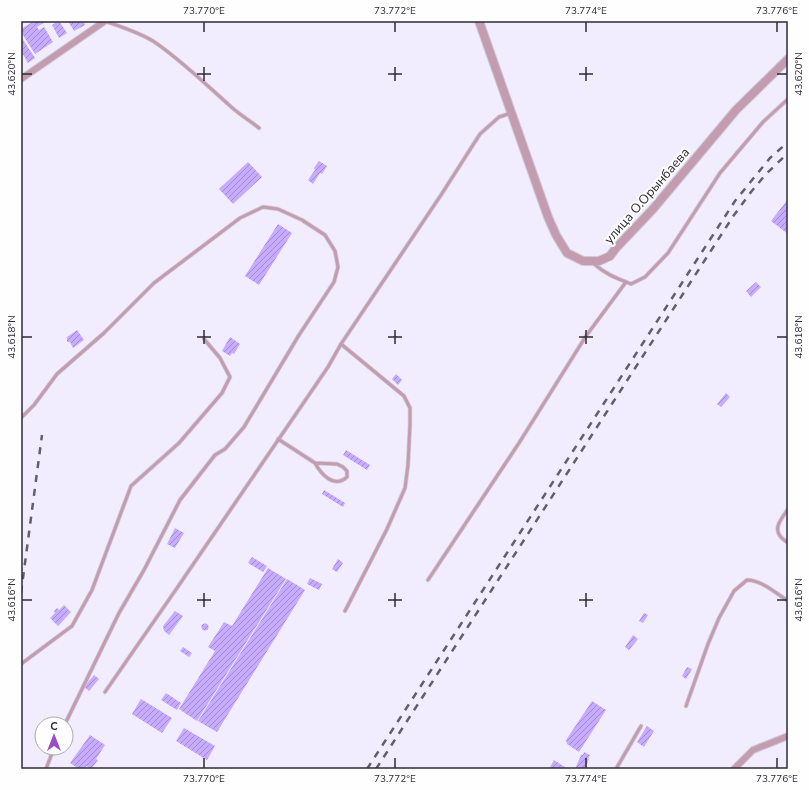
<svg xmlns="http://www.w3.org/2000/svg" width="809" height="790" font-family="'Nunito Sans',sans-serif">
<style>
.building{fill:url(#building-hatch)}
.lines{fill:none;stroke-linecap:round;stroke-linejoin:round}
.service-casing{stroke:#cfcada;stroke-width:4.5}
.minor-casing{stroke:#cfcada;stroke-width:8}
.tertiary-casing{stroke:#cfcada;stroke-width:10}
.service{stroke:#c49cb0;stroke-width:3}
.minor{stroke:#c49cb0;stroke-width:6}
.tertiary{stroke:#c49cb0;stroke-width:8}
.rail{stroke:#625e6b;stroke-width:2.5;stroke-dasharray:7 7;stroke-linecap:butt}
.ticks{fill:none;stroke:#2e2b36;stroke-width:1.5}
.labels{text-anchor:middle;dominant-baseline:central;stroke-width:4;stroke-linejoin:round;paint-order:stroke}
.street-label{font-size:13px;fill:#2e2b36;stroke:#fefefe}
.neatline{fill:none;stroke:#2e2b36;stroke-width:1.5}
.ticks-label{font-size:10px;text-anchor:middle;fill:#2e2b36}
</style>
<defs>
<pattern id="building-hatch" width="6" height="6" patternUnits="userSpaceOnUse"><rect width="6" height="6" fill="#c6abff"/><path d="M-1 1l2-2M0 6l6-6M5 7l2-2" fill="none" stroke="#a18bcf"/></pattern>
</defs>
<rect width="100%" height="100%" fill="#f2edfe"/>
<!-- building -->
<g class="building">
<path d="M 34,21 L 44,21 L 45,22 L 37,27 L 39,30 L 44,27 L 53,42 L 35,54 L 21,32 L 21,29 Z"/>
<path d="M 59,21 L 67,33 L 59,38 L 52,25 Z"/>
<path d="M 68,21 L 83,21 L 85,25 L 74,31 Z"/>
<path d="M 22,38 L 35,58 L 28,63 L 21,51 L 21,39 Z"/>
<path d="M 319,161 L 327,166 L 322,174 L 320,173 L 313,184 L 308,180 L 315,170 L 314,168 Z"/>
<path d="M 248,162 L 262,177 L 233,204 L 219,189 Z"/>
<path d="M 788,199 L 788,234 L 771,221 Z"/>
<path d="M 278,224 L 292,233 L 259,285 L 245,276 Z"/>
<path d="M 756,282 L 761,287 L 751,297 L 746,291 Z"/>
<path d="M 77,330 L 84,340 L 73,348 L 70,342 L 67,342 L 67,337 Z"/>
<path d="M 230,337 L 240,344 L 234,354 L 232,353 L 230,356 L 222,351 Z"/>
<path d="M 396,374 L 402,380 L 398,385 L 392,379 Z"/>
<path d="M 726,393 L 730,397 L 721,407 L 717,404 Z"/>
<path d="M 346,450 L 370,465 L 367,470 L 343,455 Z"/>
<path d="M 324,490 L 345,503 L 343,507 L 322,494 Z"/>
<path d="M 175,528 L 184,533 L 175,548 L 167,544 Z"/>
<path d="M 252,557 L 267,566 L 263,572 L 248,563 Z"/>
<path d="M 338,559 L 343,563 L 337,572 L 332,569 Z"/>
<path d="M 268,568 L 286,579 L 197,721 L 179,709 L 215,651 L 208,647 L 224,622 L 232,626 Z"/>
<path d="M 310,578 L 322,584 L 319,590 L 307,584 Z"/>
<path d="M 287,579 L 305,590 L 217,732 L 198,721 Z"/>
<path d="M 64,605 L 71,612 L 58,626 L 50,618 L 55,613 L 54,611 L 57,608 L 59,610 Z"/>
<path d="M 175,611 L 183,616 L 169,635 L 164,631 L 163,626 Z"/>
<path d="M 644,613 L 648,615 L 643,623 L 639,621 Z"/>
<circle cx="205" cy="627" r="3.5"/>
<path d="M 633,635 L 638,639 L 629,650 L 625,647 Z"/>
<path d="M 183,647 L 192,653 L 189,657 L 180,651 Z"/>
<path d="M 687,667 L 692,669 L 686,679 L 682,676 Z"/>
<path d="M 94,675 L 99,679 L 89,691 L 84,687 Z"/>
<path d="M 166,693 L 181,703 L 177,710 L 161,700 Z"/>
<path d="M 141,699 L 172,718 L 162,733 L 132,714 Z"/>
<path d="M 592,701 L 606,710 L 579,752 L 567,744 L 566,740 Z"/>
<path d="M 647,726 L 654,731 L 644,747 L 637,742 Z"/>
<path d="M 184,728 L 215,746 L 207,760 L 176,741 Z"/>
<path d="M 90,735 L 105,745 L 96,759 L 98,760 L 91,769 L 86,766 L 85,769 L 79,769 L 70,763 Z"/>
<path d="M 584,752 L 590,755 L 588,759 L 589,759 L 585,769 L 575,769 L 581,755 L 583,755 Z"/>
<path d="M 554,760 L 568,769 L 549,769 Z"/>
</g>
<g class="lines">
<defs>
<g id="service">
<path d="M 105,21 C 121,27 138,32 153,41 C 180,59 204,83 228,104 C 237,113 249,120 259,128"/>
<path d="M 593,263 C 605,274 616,278 631,284 L 645,277 L 668,253 L 720,173 L 763,122 L 788,99"/>
<path d="M 341,344 L 404,396 L 410,408 L 410,424 L 408,465 L 405,488 L 387,529 L 345,611"/>
<path d="M 21,418 L 34,405 L 57,374 L 104,333 L 154,283 L 240,218 L 263,207 L 278,209 L 302,220 L 325,235 L 335,251 L 338,267 L 334,282 L 299,335 L 244,427 L 225,449 L 215,455 L 180,500 L 144,570 L 119,613 L 65,724"/>
<path d="M 278,439 L 315,463 L 337,464 L 343,467 L 347,471 L 347,477 C 334,489 321,474 315,463"/>
<path d="M 788,509 C 783,517 773,527 780,536 C 782,539 786,541 788,543"/>
<path d="M 428,580 L 519,443 L 586,336 L 626,282"/>
<path d="M 21,664 L 72,626 L 92,590 L 131,486 L 179,443 L 222,393 L 230,377 L 220,358 L 204,339"/>
<path d="M 105,692 L 177,588 L 328,367 L 341,344 L 441,195 L 480,134 L 499,117 L 511,113"/>
<path d="M 686,706 L 708,644 L 719,618 L 734,591 L 747,580 C 761,580 776,593 788,601"/>
<path d="M 46,769 L 54,748"/>
<path d="M 616,769 L 641,726"/>
</g>
<g id="minor">
<path d="M 21,79 L 105,21"/>
<path d="M 734,769 L 753,750 L 788,736"/>
</g>
<path id="tertiary" d="M 479,21 L 548,217 L 556,235 L 567,253 L 583,261 L 599,261 L 610,256 L 616,248 L 653,209 L 736,110 L 788,59"/>
</defs>
<!-- service casing -->
<use href="#service" class="service-casing"/>
<!-- minor casing -->
<use href="#minor" class="minor-casing"/>
<!-- tertiary casing -->
<use href="#tertiary" class="tertiary-casing"/>
<!-- service -->
<use href="#service" class="service"/>
<!-- minor -->
<use href="#minor" class="minor"/>
<!-- tertiary -->
<use href="#tertiary" class="tertiary"/>
<!-- rail -->
<g class="rail">
<path d="M 21,593 L 42,435"/>
<path d="M 367,769 L 735,201 L 770,158 L 788,142"/>
<path d="M 376,769 L 734,215 L 751,192 L 766,174 L 788,153"/>
</g>
</g>
<!-- ticks -->
<path class="ticks" d="M 204,22 L 204,32M 395,22 L 395,32M 586,22 L 586,32M 777,22 L 777,32M 204,67 L 204,81M 395,67 L 395,81M 586,67 L 586,81M 22,74 L 32,74M 197,74 L 211,74M 388,74 L 402,74M 579,74 L 593,74M 777,74 L 787,74M 204,330 L 204,344M 395,330 L 395,344M 586,330 L 586,344M 22,337 L 32,337M 197,337 L 211,337M 388,337 L 402,337M 579,337 L 593,337M 777,337 L 787,337M 204,593 L 204,607M 395,593 L 395,607M 586,593 L 586,607M 22,600 L 32,600M 197,600 L 211,600M 388,600 L 402,600M 579,600 L 593,600M 777,600 L 787,600M 204,758 L 204,768M 395,758 L 395,768M 586,758 L 586,768M 777,758 L 777,768"/>
<g class="labels">
<!-- street labels -->
<g class="street-label">
<text transform="translate(647 196) rotate(-49)">улица О.Орынбаева</text>
</g>
</g>
<!-- border -->
<rect width="809" height="790" fill="none" stroke="#fefefe" stroke-width="44"/>
<!-- north arrow -->
<g transform="translate(54 736)"><circle r="19" fill="#fefefe" stroke="#abaaae"/>
<path d="M0-3L7 15L0 10L-7 15Z" fill="#974fc2"/>
<text y="-6" font-size="11" font-weight="bold" text-anchor="middle" fill="#2e2b36">С</text>
</g>
<rect x="22" y="22" width="765" height="746" class="neatline"/>
<g class="ticks-label">
<text x="204" y="14">73.770°E</text>
<text x="395" y="14">73.772°E</text>
<text x="586" y="14">73.774°E</text>
<text x="777" y="14">73.776°E</text>
<text transform="translate(11 74) rotate(-90)" y="4">43.620°N</text>
<text transform="translate(798 74) rotate(-90)" y="4">43.620°N</text>
<text transform="translate(11 337) rotate(-90)" y="4">43.618°N</text>
<text transform="translate(798 337) rotate(-90)" y="4">43.618°N</text>
<text transform="translate(11 600) rotate(-90)" y="4">43.616°N</text>
<text transform="translate(798 600) rotate(-90)" y="4">43.616°N</text>
<text x="204" y="782">73.770°E</text>
<text x="395" y="782">73.772°E</text>
<text x="586" y="782">73.774°E</text>
<text x="777" y="782">73.776°E</text>
</g>
</svg>
